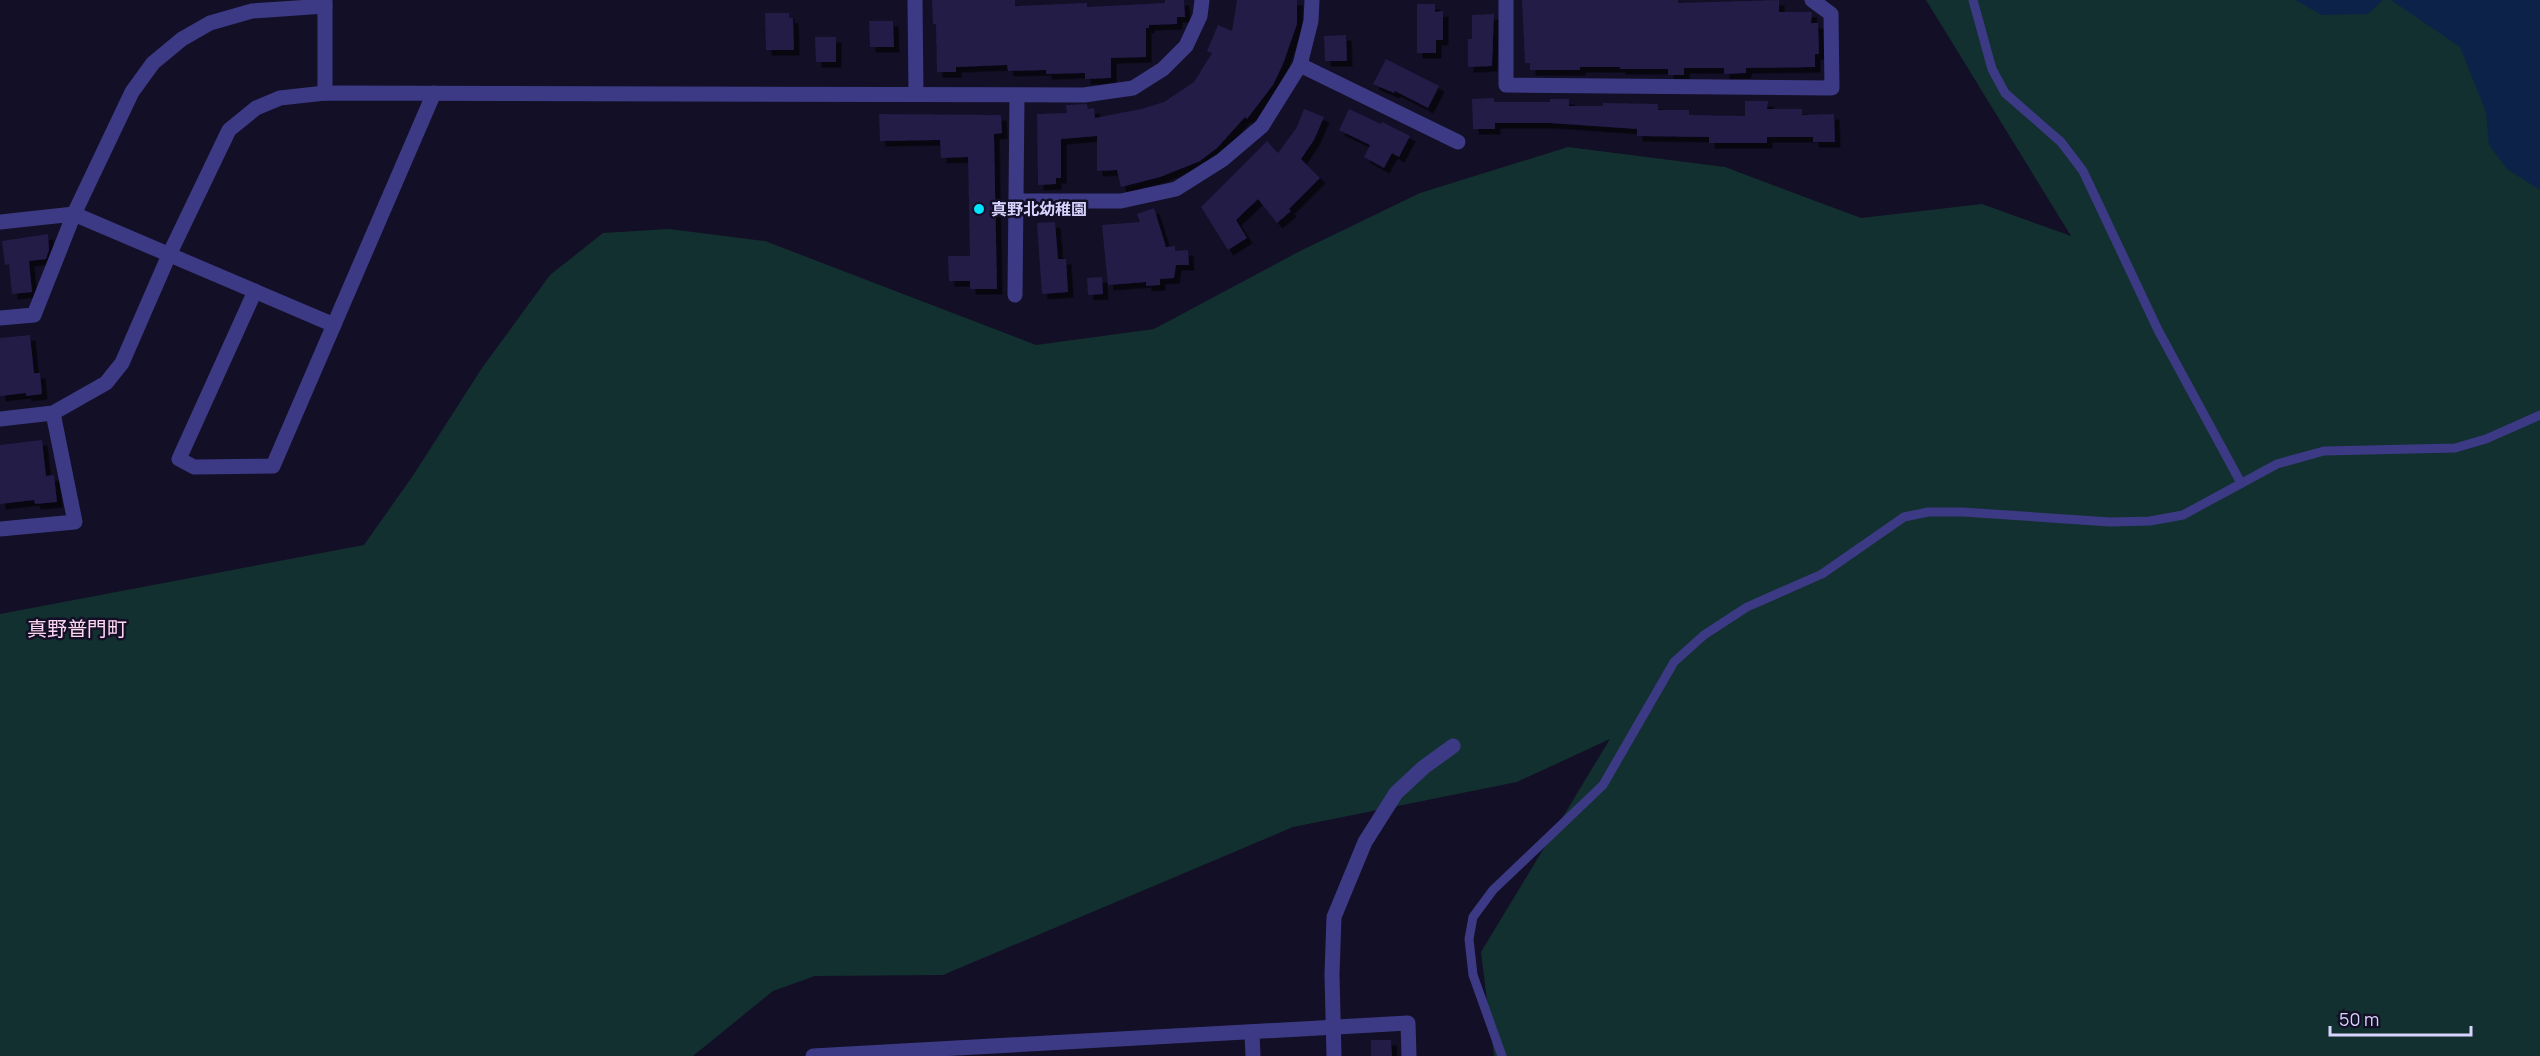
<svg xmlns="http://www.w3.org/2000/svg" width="2540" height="1056" font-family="Manrope,'Noto Sans JP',sans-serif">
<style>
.green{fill:#12302f}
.water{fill:#0c2248}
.building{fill:#241b47;filter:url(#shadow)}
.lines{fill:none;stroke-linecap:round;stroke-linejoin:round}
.lane{stroke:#3d3a85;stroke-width:9}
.street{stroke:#3d3a85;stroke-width:15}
.poi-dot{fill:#00e5ff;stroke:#130f26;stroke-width:2}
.labels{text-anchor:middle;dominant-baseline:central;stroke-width:5;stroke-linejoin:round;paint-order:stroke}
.poi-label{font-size:16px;font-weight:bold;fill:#d9d4ff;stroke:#130f26;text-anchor:start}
.quarter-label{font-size:20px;fill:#ffd6f0;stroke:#130f26}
</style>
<defs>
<filter id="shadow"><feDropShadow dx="5.5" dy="5.5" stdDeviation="0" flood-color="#0009"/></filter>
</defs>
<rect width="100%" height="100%" fill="#130f26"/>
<!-- green -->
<path class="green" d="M 1926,0 L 2540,0 L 2540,1056 L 1494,1056 L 1481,952 L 1610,739 L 1517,782 L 1293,827 L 943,975 L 815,976 L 773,991 L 693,1056 L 0,1056 L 0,614 L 364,545 L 414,474 L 482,368 L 550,275 L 603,233 L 669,229 L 765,241 L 1036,345 L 1154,329 L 1298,252 L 1420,193 L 1568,147 L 1725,167 L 1861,218 L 1982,204 L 2071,236 Z"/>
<!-- water -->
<g class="water">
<path d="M 2295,0 L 2383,0 L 2368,14 L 2322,15 Z"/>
<path d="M 2391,0 L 2540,0 L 2540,190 L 2507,169 L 2489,145 L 2486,112 L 2460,47 Z"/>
</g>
<!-- building -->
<g class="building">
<path d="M 932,0 L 1015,0 L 1015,6 L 1087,3 L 1087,7 L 1165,3 L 1165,0 L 1184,0 L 1185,17 L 1177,17 L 1177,24 L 1149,25 L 1149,28 L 1146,28 L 1146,57 L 1111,58 L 1111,78 L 1085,79 L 1085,73 L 1046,74 L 1046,70 L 1008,71 L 1007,65 L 956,67 L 956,72 L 937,72 L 936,24 L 933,24 Z"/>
<path d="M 1237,0 L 1297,0 L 1297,24 L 1283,64 L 1273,85 L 1247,119 L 1245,117 L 1217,148 L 1200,161 L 1160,177 L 1121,187 L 1117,170 L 1097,171 L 1097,136 L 1061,139 L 1061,178 L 1056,178 L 1056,184 L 1038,185 L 1037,114 L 1067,113 L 1066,105 L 1087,104 L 1088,109 L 1094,108 L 1095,118 L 1141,109 L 1164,102 L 1194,82 L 1212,53 L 1207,51 L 1218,25 L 1232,31 Z"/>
<path d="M 1522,0 L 1678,0 L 1678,3 L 1779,0 L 1779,12 L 1812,12 L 1811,23 L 1818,23 L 1819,54 L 1815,54 L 1815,67 L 1746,68 L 1746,73 L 1724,74 L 1724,68 L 1684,68 L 1684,75 L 1668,75 L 1668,69 L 1620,69 L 1620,67 L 1580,67 L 1580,70 L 1530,70 L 1530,63 L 1525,63 Z"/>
<path d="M 1417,4 L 1435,4 L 1435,12 L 1443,11 L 1443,40 L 1436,40 L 1436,53 L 1417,53 Z"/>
<path d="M 765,13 L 789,13 L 789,18 L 793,18 L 794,50 L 766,50 Z"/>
<path d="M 1494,14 L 1492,66 L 1468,67 L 1468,39 L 1472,39 L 1472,15 Z"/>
<path d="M 869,21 L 893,21 L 894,47 L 870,47 Z"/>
<path d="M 1346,35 L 1347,61 L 1325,61 L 1324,36 Z"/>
<path d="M 815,37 L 836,37 L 836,62 L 816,62 Z"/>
<path d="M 1386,59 L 1439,86 L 1428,108 L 1395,91 L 1394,93 L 1373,84 Z"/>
<path d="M 1494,98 L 1494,102 L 1550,102 L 1550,99 L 1569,99 L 1569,106 L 1603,106 L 1603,103 L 1658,104 L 1658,110 L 1689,110 L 1689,115 L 1745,116 L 1745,101 L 1768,101 L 1767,109 L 1802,109 L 1802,115 L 1834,114 L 1835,142 L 1813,142 L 1813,137 L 1767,137 L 1767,143 L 1709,143 L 1709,137 L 1637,136 L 1637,129 L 1550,123 L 1495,123 L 1495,129 L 1473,129 L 1472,99 Z"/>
<path d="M 1304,109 L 1324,117 L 1314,140 L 1301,159 L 1320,178 L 1289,209 L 1291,211 L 1277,223 L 1258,199 L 1236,220 L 1247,238 L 1228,250 L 1201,207 L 1267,141 L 1278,153 L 1297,127 Z"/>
<path d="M 1349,109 L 1381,124 L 1382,122 L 1410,136 L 1399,157 L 1392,153 L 1384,168 L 1364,157 L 1370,145 L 1339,130 Z"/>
<path d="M 879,114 L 1001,115 L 1002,133 L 994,134 L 997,289 L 970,289 L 970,281 L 949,281 L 948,256 L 970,256 L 968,157 L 941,158 L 940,140 L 880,141 Z"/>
<path d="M 1154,208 L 1166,247 L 1175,246 L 1175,251 L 1188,250 L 1189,265 L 1176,265 L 1174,278 L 1160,279 L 1160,285 L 1146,286 L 1146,282 L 1108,285 L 1102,225 L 1140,222 L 1137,214 Z"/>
<path d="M 1055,222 L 1058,259 L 1066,259 L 1068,292 L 1042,294 L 1037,223 Z"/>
<path d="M 48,234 L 49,250 L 46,259 L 29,261 L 32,292 L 12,294 L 9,264 L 5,265 L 2,241 Z"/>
<path d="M 1102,277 L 1103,294 L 1088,295 L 1087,278 Z"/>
<path d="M 30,335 L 34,373 L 40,373 L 42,394 L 26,396 L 26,393 L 0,396 L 0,338 Z"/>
<path d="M 42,440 L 46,476 L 54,475 L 57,502 L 35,504 L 34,500 L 0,504 L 0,445 Z"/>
<path d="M 1371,1040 L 1391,1040 L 1392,1056 L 1371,1056 Z"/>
</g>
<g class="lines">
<!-- lane -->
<g class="lane">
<path d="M 1973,0 L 1992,69 L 2005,93 L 2061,142 L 2083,171 L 2158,330 L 2241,483"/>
<path d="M 1502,1056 L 1473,975 L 1469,939 L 1473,917 L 1493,890 L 1603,785 L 1674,662 L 1704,635 L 1747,607 L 1822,574 L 1904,517 L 1928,512 L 1963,512 L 2110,522 L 2150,521 L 2183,515 L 2277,464 L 2324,451 L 2455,448 L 2486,439 L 2540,415"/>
</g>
<!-- street -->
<g class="street">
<path d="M 325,0 L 325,93"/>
<path d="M 915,0 L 916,94"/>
<path d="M 1506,0 L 1506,85 L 1832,88 L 1831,14 L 1812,0"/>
<path d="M 1300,65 L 1458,142"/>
<path d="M 1016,201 L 1121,201 L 1176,189 L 1222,160 L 1262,126 L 1300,65 L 1311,21 L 1312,0"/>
<path d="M 0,222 L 74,214 L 334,325"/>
<path d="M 255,291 L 179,459 L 194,467 L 273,466 L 434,93"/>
<path d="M 1015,295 L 1017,97"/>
<path d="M 0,318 L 34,315 L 74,214 L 132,92 L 153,63 L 182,39 L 210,23 L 252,11 L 325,6"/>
<path d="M 0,419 L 53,413 L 106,383 L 122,363 L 169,255 L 229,130 L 256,108 L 280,98 L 325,93 L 1084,95 L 1133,88 L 1163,69 L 1186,46 L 1200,16 L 1202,0"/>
<path d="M 0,529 L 75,522 L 53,413"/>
<path d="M 1252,1033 L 1253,1056"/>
<path d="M 813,1056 L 1408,1023 L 1409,1056"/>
<path d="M 1334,1056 L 1332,974 L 1334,917 L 1365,842 L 1396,793 L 1424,767 L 1453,746"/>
</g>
</g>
<!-- markers -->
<circle class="poi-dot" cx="979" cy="209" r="6"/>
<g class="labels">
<!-- poi labels -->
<g class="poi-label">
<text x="991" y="209">真野北幼稚園</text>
</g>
<!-- quarter labels -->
<g class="quarter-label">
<text x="77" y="628">真野普門町</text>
</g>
</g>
<!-- scale -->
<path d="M2330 1026v9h141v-9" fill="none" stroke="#d9d4ff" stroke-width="3"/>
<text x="2339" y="1026" font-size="18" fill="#d9d4ff" stroke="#130f26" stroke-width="4.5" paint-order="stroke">50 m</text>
</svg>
